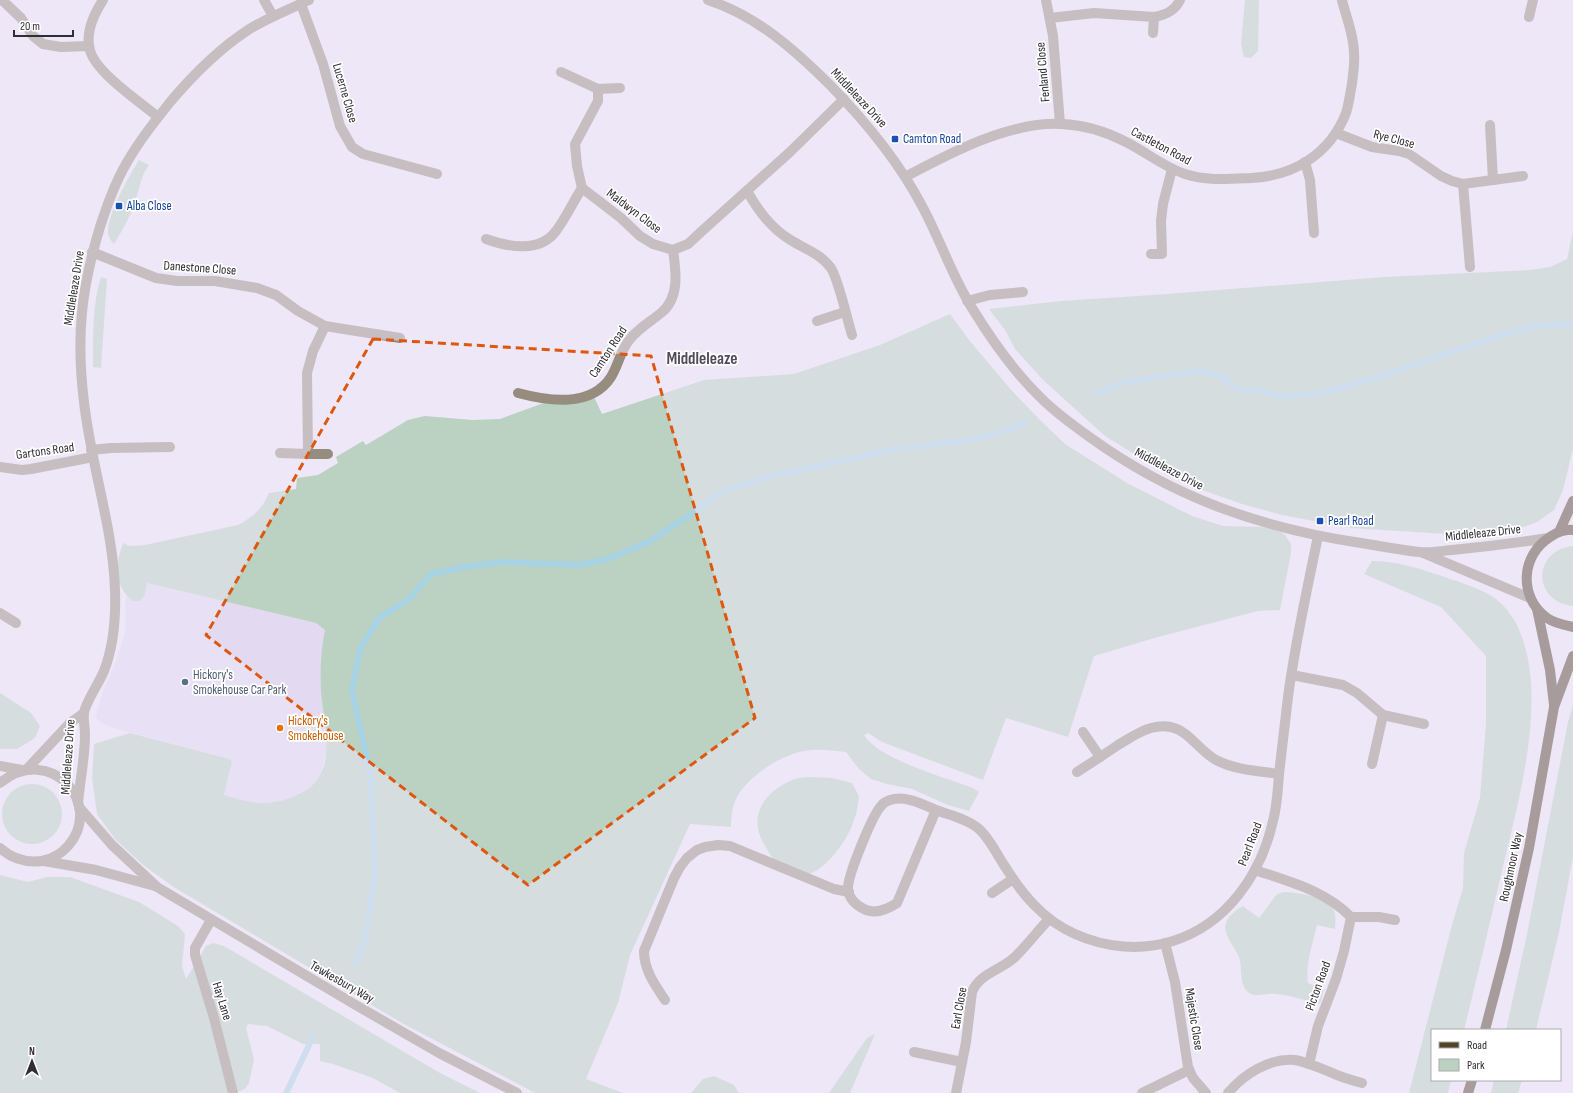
<svg xmlns="http://www.w3.org/2000/svg" width="1573" height="1093" font-family="'Sofia Sans Condensed',sans-serif">
<style>
.built{fill:#e3daf1}
.green{fill:#bbd1c1}
.lines{fill:none;stroke-linecap:round;stroke-linejoin:round}
.stream{stroke:#a8d3e5;stroke-width:6}
.minor{stroke:#978d7f;stroke-width:10}
.major{stroke:#53422a;stroke-width:10}
.marked{fill:none;stroke:#df570e;stroke-width:3;stroke-dasharray:8 5;stroke-linejoin:round}
.transit-dot{fill:#1a4fb4;stroke:#fff;stroke-width:1.5}
.service-dot{fill:#5c6f8a;stroke:#fff;stroke-width:1.5}
.food-dot{fill:#e8710a;stroke:#fff;stroke-width:1.5}
.labels{text-anchor:middle;dominant-baseline:central;stroke-width:3.5;stroke-linejoin:round;paint-order:stroke}
.street-label{font-size:13px;fill:#302e34;stroke:#fff}
.transit-label{font-size:13px;fill:#164399;stroke:#fff;text-anchor:start}
.service-label{font-size:13px;fill:#4e5e75;stroke:#fff;text-anchor:start}
.food-label{font-size:13px;fill:#c56008;stroke:#fff;text-anchor:start}
.district-label{font-size:17px;font-weight:bold;fill:#514c59;stroke:#fff}
</style>
<rect width="100%" height="100%" fill="#ede7f7"/>
<!-- built -->
<path class="built" d="M 147,583 L 316,623 L 325,630 L 322,647 L 321,689 L 327,736 L 327,750 L 320,778 L 312,787 L 302,794 L 285,800 L 273,803 L 248,802 L 224,795 L 230,772 L 230,759 L 110,727 L 99,721 L 96,717 L 97,712 L 103,691 L 115,664 L 125,632 L 126,596 L 132,601 L 145,595 Z"/>
<!-- green -->
<g class="green">
<path d="M 1245,0 L 1259,0 L 1258,51 L 1251,58 L 1244,57 L 1241,44 Z"/>
<path d="M 139,160 L 149,165 C 140,177 140,188 135,202 C 130,217 122,231 114,244 C 111,241 109,238 108,233 C 107,215 129,176 139,160 Z"/>
<path d="M 1573,232 L 1573,449 L 1563,490 L 1554,510 L 1537,522 L 1518,529 L 1447,534 L 1351,528 L 1282,515 L 1242,504 L 1188,485 L 1155,467 L 1105,436 L 1043,380 L 1015,349 L 1005,330 L 989,309 L 1061,301 L 1167,294 L 1384,277 L 1530,270 L 1550,267 L 1567,259 Z"/>
<path d="M 101,277 L 107,279 L 101,368 L 93,367 C 93,337 92,306 101,277 Z"/>
<path d="M 950,314 L 969,340 L 1013,392 L 1041,421 L 1065,444 L 1127,483 L 1192,516 L 1223,526 L 1262,527 L 1278,530 L 1285,535 L 1291,544 L 1291,553 L 1280,610 L 1258,611 L 1158,637 L 1094,656 L 1068,737 L 1006,718 L 983,780 L 882,742 L 868,733 L 864,735 C 880,760 944,777 973,788 L 979,792 L 969,811 L 948,805 L 912,789 L 887,784 L 871,779 L 859,769 L 846,752 C 835,751 823,749 812,750 C 786,751 750,774 737,797 C 732,807 731,817 731,827 L 690,824 L 630,955 L 618,1003 L 586,1079 L 623,1093 L 535,1093 L 402,1023 L 172,886 L 142,864 L 115,839 L 97,814 L 92,778 L 94,744 L 130,733 L 230,759 L 232,762 L 224,795 C 250,803 269,807 295,796 C 341,778 324,728 321,691 C 320,672 321,648 325,630 L 316,623 L 147,583 L 145,595 L 140,601 L 132,601 C 113,583 115,566 123,543 L 129,546 L 145,545 L 238,525 C 254,516 262,509 269,493 L 296,489 L 297,478 L 318,475 L 338,463 L 336,457 L 363,441 L 366,445 L 408,420 L 425,416 L 472,420 L 500,419 L 552,400 L 594,397 L 602,414 L 704,380 L 794,374 L 880,345 Z"/>
<path d="M 1573,546 L 1573,606 C 1532,602 1532,550 1573,546 Z"/>
<path d="M 1372,561 C 1396,561 1417,568 1439,575 C 1456,581 1474,586 1490,595 C 1499,600 1507,609 1513,618 C 1518,625 1520,633 1523,640 C 1546,709 1517,806 1501,875 C 1489,927 1477,978 1464,1030 L 1432,1030 L 1432,1080 L 1451,1080 L 1448,1093 L 1409,1093 L 1452,925 L 1463,888 L 1464,853 L 1480,798 L 1486,724 L 1486,656 L 1441,607 L 1364,574 Z"/>
<path d="M 0,693 L 31,713 L 40,726 L 35,738 L 17,749 L 0,749 Z"/>
<path d="M 1573,705 L 1573,857 L 1559,932 L 1536,1030 L 1506,1030 L 1527,934 L 1568,722 Z"/>
<path d="M 814,777 L 832,778 L 852,783 L 859,796 C 858,804 857,813 854,820 C 849,837 834,858 820,868 C 814,873 807,874 800,876 C 791,871 781,866 774,859 C 770,856 768,850 765,846 C 745,815 767,788 798,778 C 803,777 809,777 814,777 Z"/>
<circle cx="32" cy="814" r="30"/>
<path d="M 0,875 L 28,882 L 47,877 L 70,877 L 139,902 L 178,926 L 185,934 L 182,966 L 186,979 L 206,946 L 213,943 L 224,946 L 440,1073 L 480,1093 L 400,1093 L 373,1078 L 333,1064 L 320,1061 L 320,1044 L 303,1044 L 267,1026 L 248,1024 L 246,1028 L 254,1059 L 249,1083 L 245,1089 L 235,1093 L 0,1093 Z"/>
<path d="M 1284,892 C 1295,892 1326,897 1332,907 C 1337,914 1335,921 1335,929 L 1317,925 C 1313,943 1305,965 1308,983 L 1324,989 L 1320,1004 C 1306,1001 1290,995 1275,994 C 1268,993 1257,997 1251,994 C 1239,988 1242,971 1240,960 C 1237,949 1222,935 1226,923 C 1228,916 1236,910 1243,906 L 1259,918 L 1277,894 Z"/>
<path d="M 875,1034 L 850,1093 L 829,1093 L 867,1038 Z"/>
<path d="M 714,1076 L 734,1085 L 739,1093 L 691,1093 L 703,1079 Z"/>
<path d="M 1494,1080 L 1522,1080 L 1518,1093 L 1491,1093 Z"/>
</g>
<g class="lines">
<!-- stream -->
<g class="stream">
<path d="M 1097,393 L 1125,382 L 1201,371 L 1218,375 L 1237,388 L 1249,391 L 1261,390 L 1274,395 L 1288,396 L 1321,393 L 1382,376 L 1495,337 L 1535,326 L 1569,324"/>
<path d="M 356,963 L 365,941 L 375,875 L 371,776 L 352,691 L 360,649 L 379,618 L 409,599 L 431,574 L 464,567 L 504,562 L 580,565 L 608,559 L 648,542 L 690,515 L 721,492 L 771,476 L 896,449 L 972,440 L 1012,429 L 1025,422"/>
<path d="M 286,1093 L 313,1037"/>
</g>
<!-- minor -->
<g class="minor">
<path d="M 2,0 L 21,18 L 33,36 L 43,44 L 61,47 L 89,46"/>
<path d="M 103,0 C 94,14 85,33 90,50 C 95,72 140,102 158,117"/>
<path d="M 264,0 L 273,16"/>
<path d="M 708,0 C 757,16 795,50 831,86 C 866,122 898,160 922,206 C 940,239 952,276 972,308 C 991,339 1014,372 1041,398 C 1056,413 1074,426 1091,438 C 1174,498 1261,528 1361,543 C 1380,546 1400,550 1419,552 C 1430,553 1441,551 1452,550 C 1484,547 1516,543 1548,538"/>
<path d="M 1046,0 L 1053,36 L 1060,124"/>
<path d="M 301,4 L 323,64 L 340,126 L 352,147 L 363,154 L 437,174"/>
<path d="M 1154,17 C 1166,15 1175,11 1180,0"/>
<path d="M 1529,17 L 1533,0"/>
<path d="M 1050,18 L 1094,13 L 1154,17 L 1153,33"/>
<path d="M 561,72 L 598,89 L 598,101 L 575,144 L 577,166 L 582,188 L 621,218 L 640,236 L 653,244 L 673,250"/>
<path d="M 598,89 L 620,88"/>
<path d="M 1490,125 L 1493,180 L 1523,176"/>
<path d="M 1336,133 L 1372,147 L 1399,151 L 1409,154 L 1441,176 L 1452,181 L 1463,184 L 1493,180"/>
<path d="M 1305,162 L 1310,180 L 1314,233"/>
<path d="M 905,177 C 950,153 1010,121 1062,124 C 1084,125 1107,132 1126,142 C 1146,152 1164,167 1185,174 C 1206,181 1229,179 1251,178 C 1294,176 1330,154 1346,113 C 1349,104 1350,93 1352,84 C 1353,74 1355,63 1354,53 C 1354,35 1346,17 1342,0"/>
<path d="M 1463,184 L 1470,267"/>
<path d="M 747,191 C 758,210 770,227 789,239 C 804,249 820,253 831,268 C 839,281 847,319 852,335"/>
<path d="M 486,239 C 508,247 540,253 556,231 C 566,218 573,202 582,188"/>
<path d="M 92,252 L 156,278 L 177,281 L 215,281 L 257,288 L 276,295 L 298,311 L 325,326 L 400,338"/>
<path d="M 1151,254 L 1162,254 L 1161,221 L 1163,204 L 1172,169"/>
<path d="M 967,301 L 990,295 L 1023,292"/>
<path d="M 817,321 L 845,312"/>
<path d="M 325,326 L 313,351 L 307,373 L 308,454 L 328,454"/>
<path d="M 518,393 C 548,401 591,408 611,377 C 619,364 620,351 630,339 C 639,328 650,322 661,313 C 680,298 676,271 673,250 L 688,244 L 702,231 L 790,152 L 844,99"/>
<path d="M 91,450 L 111,448 L 170,447"/>
<path d="M 280,453 L 308,454"/>
<path d="M 0,467 L 22,470 L 31,469 L 93,457"/>
<path d="M 1423,553 L 1530,598"/>
<path d="M 0,613 L 16,623"/>
<path d="M 1292,675 L 1343,685 L 1357,693 L 1383,715 L 1424,724"/>
<path d="M 1083,732 L 1100,757"/>
<path d="M 1372,764 L 1383,715"/>
<path d="M 0,766 L 22,770"/>
<path d="M 27,769 L 70,723 L 84,713"/>
<path d="M 1077,772 C 1091,763 1105,754 1118,745 C 1129,739 1139,731 1151,728 C 1185,719 1193,747 1216,760 C 1235,770 1259,771 1279,774"/>
<path d="M 0,783 C 50,742 105,804 68,846 C 61,854 52,859 42,861 C 26,863 12,859 0,848"/>
<path d="M 78,803 C 80,780 85,757 85,735 C 85,728 83,719 84,712 C 88,698 98,685 104,671 C 114,645 116,618 115,590 C 113,527 91,465 84,402 C 76,337 81,289 100,227 C 107,205 115,183 126,164 C 139,141 155,121 171,101 C 194,74 219,49 248,30 C 267,18 288,10 309,0"/>
<path d="M 79,807 L 112,845 L 157,887 L 354,1004 L 439,1053 L 517,1093"/>
<path d="M 936,810 L 897,903 C 888,909 877,914 866,910 C 857,906 849,899 848,889 C 847,877 873,813 882,805 C 884,802 887,801 890,800 C 905,795 922,804 936,810 C 949,815 968,819 979,829 C 990,839 996,853 1004,865 C 1022,894 1043,920 1075,934 C 1106,948 1141,951 1173,941 C 1227,924 1261,874 1273,821 C 1277,806 1278,789 1279,774 C 1282,748 1285,722 1288,697 C 1295,643 1307,590 1318,536"/>
<path d="M 44,861 L 96,870 L 155,886"/>
<path d="M 1255,870 C 1290,882 1324,890 1351,917 L 1344,951 L 1336,979 L 1318,1026 L 1309,1064"/>
<path d="M 992,893 L 1013,879"/>
<path d="M 1351,917 L 1379,917 L 1395,920"/>
<path d="M 211,920 L 195,948 L 195,955 L 214,1018 L 233,1093"/>
<path d="M 1165,943 L 1175,982 L 1188,1067 L 1193,1078 L 1206,1093"/>
<path d="M 665,1000 C 655,985 644,970 644,951 L 674,878 L 680,867 L 687,858 L 697,850 L 705,847 L 718,845 L 730,846 L 834,889 L 849,892"/>
<path d="M 914,1052 L 962,1062"/>
<path d="M 956,1093 L 966,1042 L 972,992 C 980,973 1000,971 1015,957 C 1027,945 1037,932 1049,919"/>
<path d="M 1142,1093 L 1189,1070"/>
<path d="M 1228,1093 C 1244,1074 1269,1058 1295,1060 C 1307,1062 1319,1068 1330,1072 C 1340,1077 1351,1080 1362,1083"/>
</g>
<!-- major -->
<g class="major">
<path d="M 1573,530 C 1565,529 1556,533 1550,537 C 1521,555 1518,597 1547,618 C 1554,623 1564,625 1573,627"/>
<path d="M 1559,532 L 1573,501"/>
<path d="M 1537,609 L 1550,670 L 1554,705"/>
<path d="M 1485,1030 L 1506,950 L 1529,848 L 1554,707 L 1573,656"/>
<path d="M 1468,1093 L 1472,1080"/>
</g>
</g>
<!-- marked area -->
<path d="M0 0H1573V1093H0ZM 373,339 L 651,356 L 755,718 L 528,885 L 206,635 Z" fill="#ede7f7" fill-opacity=".55" fill-rule="evenodd"/>
<path class="marked" d="M 373,339 L 651,356 L 755,718 L 528,885 L 206,635 Z"/>
<!-- markers -->
<g class="transit-dot">
<rect x="891" y="135" width="8" height="8" rx="2"/>
<rect x="115" y="202" width="8" height="8" rx="2"/>
<rect x="1316" y="517" width="8" height="8" rx="2"/>
</g>
<circle class="service-dot" cx="185" cy="682" r="4"/>
<circle class="food-dot" cx="280" cy="728" r="4"/>
<g class="labels">
<!-- street labels -->
<g class="street-label">
<text transform="translate(1043 72) rotate(-95)">Fenland Close</text>
<text transform="translate(345 93) rotate(74)">Lucerne Close</text>
<text transform="translate(859 98) rotate(47)">Middleleaze Drive</text>
<text transform="translate(1394 139) rotate(15)">Rye Close</text>
<text transform="translate(1161 146) rotate(28)">Castleton Road</text>
<text transform="translate(634 211) rotate(37)">Maldwyn Close</text>
<text transform="translate(200 268) rotate(4)">Danestone Close</text>
<text transform="translate(74 288) rotate(-81)">Middleleaze Drive</text>
<text transform="translate(608 352) rotate(-57)">Camton Road</text>
<text transform="translate(45 451) rotate(-8)">Gartons Road</text>
<text transform="translate(1169 469) rotate(28)">Middleleaze Drive</text>
<text transform="translate(1483 533) rotate(-6)">Middleleaze Drive</text>
<text transform="translate(68 757) rotate(-86)">Middleleaze Drive</text>
<text transform="translate(1250 844) rotate(-69)">Pearl Road</text>
<text transform="translate(1511 867) rotate(-78)">Roughmoor Way</text>
<text transform="translate(342 982) rotate(30)">Tewkesbury Way</text>
<text transform="translate(1318 986) rotate(-70)">Picton Road</text>
<text transform="translate(222 1001) rotate(73)">Hay Lane</text>
<text transform="translate(959 1008) rotate(-80)">Earl Close</text>
<text transform="translate(1194 1019) rotate(81)">Majestic Close</text>
</g>
<!-- transit labels -->
<g class="transit-label">
<text x="903" y="139">Camton Road</text>
<text x="127" y="206">Alba Close</text>
<text x="1328" y="521">Pearl Road</text>
</g>
<!-- service labels -->
<g class="service-label">
<text x="193" y="675">Hickory's<tspan x="193" dy="15">Smokehouse Car Park</tspan></text>
</g>
<!-- food labels -->
<g class="food-label">
<text x="288" y="721">Hickory's<tspan x="288" dy="15">Smokehouse</tspan></text>
</g>
<!-- district labels -->
<g class="district-label">
<text x="702" y="359">Middleleaze</text>
</g>
</g>
<!-- legend -->
<rect x="1431" y="1029" width="130" height="52" fill="#ffffff" stroke="#acabae"/>
<rect x="1439" y="1042" width="20" height="6" fill="#53422a" stroke="#acabae"/>
<text x="1467" y="1049" font-size="12" fill="#302e34">Road</text>
<rect x="1439" y="1059" width="20" height="12" fill="#bbd1c1" stroke="#acabae"/>
<text x="1467" y="1069" font-size="12" fill="#302e34">Park</text>
<!-- north arrow -->
<g transform="translate(32 1061)" stroke="#ffffff" stroke-width="3" paint-order="stroke">
<path d="M0-3L7 15L0 10L-7 15Z" fill="#302e34"/>
<text y="-6" font-size="11" font-weight="bold" text-anchor="middle" fill="#302e34">N</text>
</g>
<!-- scale -->
<path d="M14 30v6h59v-6" fill="none" stroke="#302e34" stroke-width="2"/>
<text x="20" y="30" font-size="12" fill="#302e34" stroke="#ffffff" stroke-width="3" paint-order="stroke">20 m</text>
</svg>
